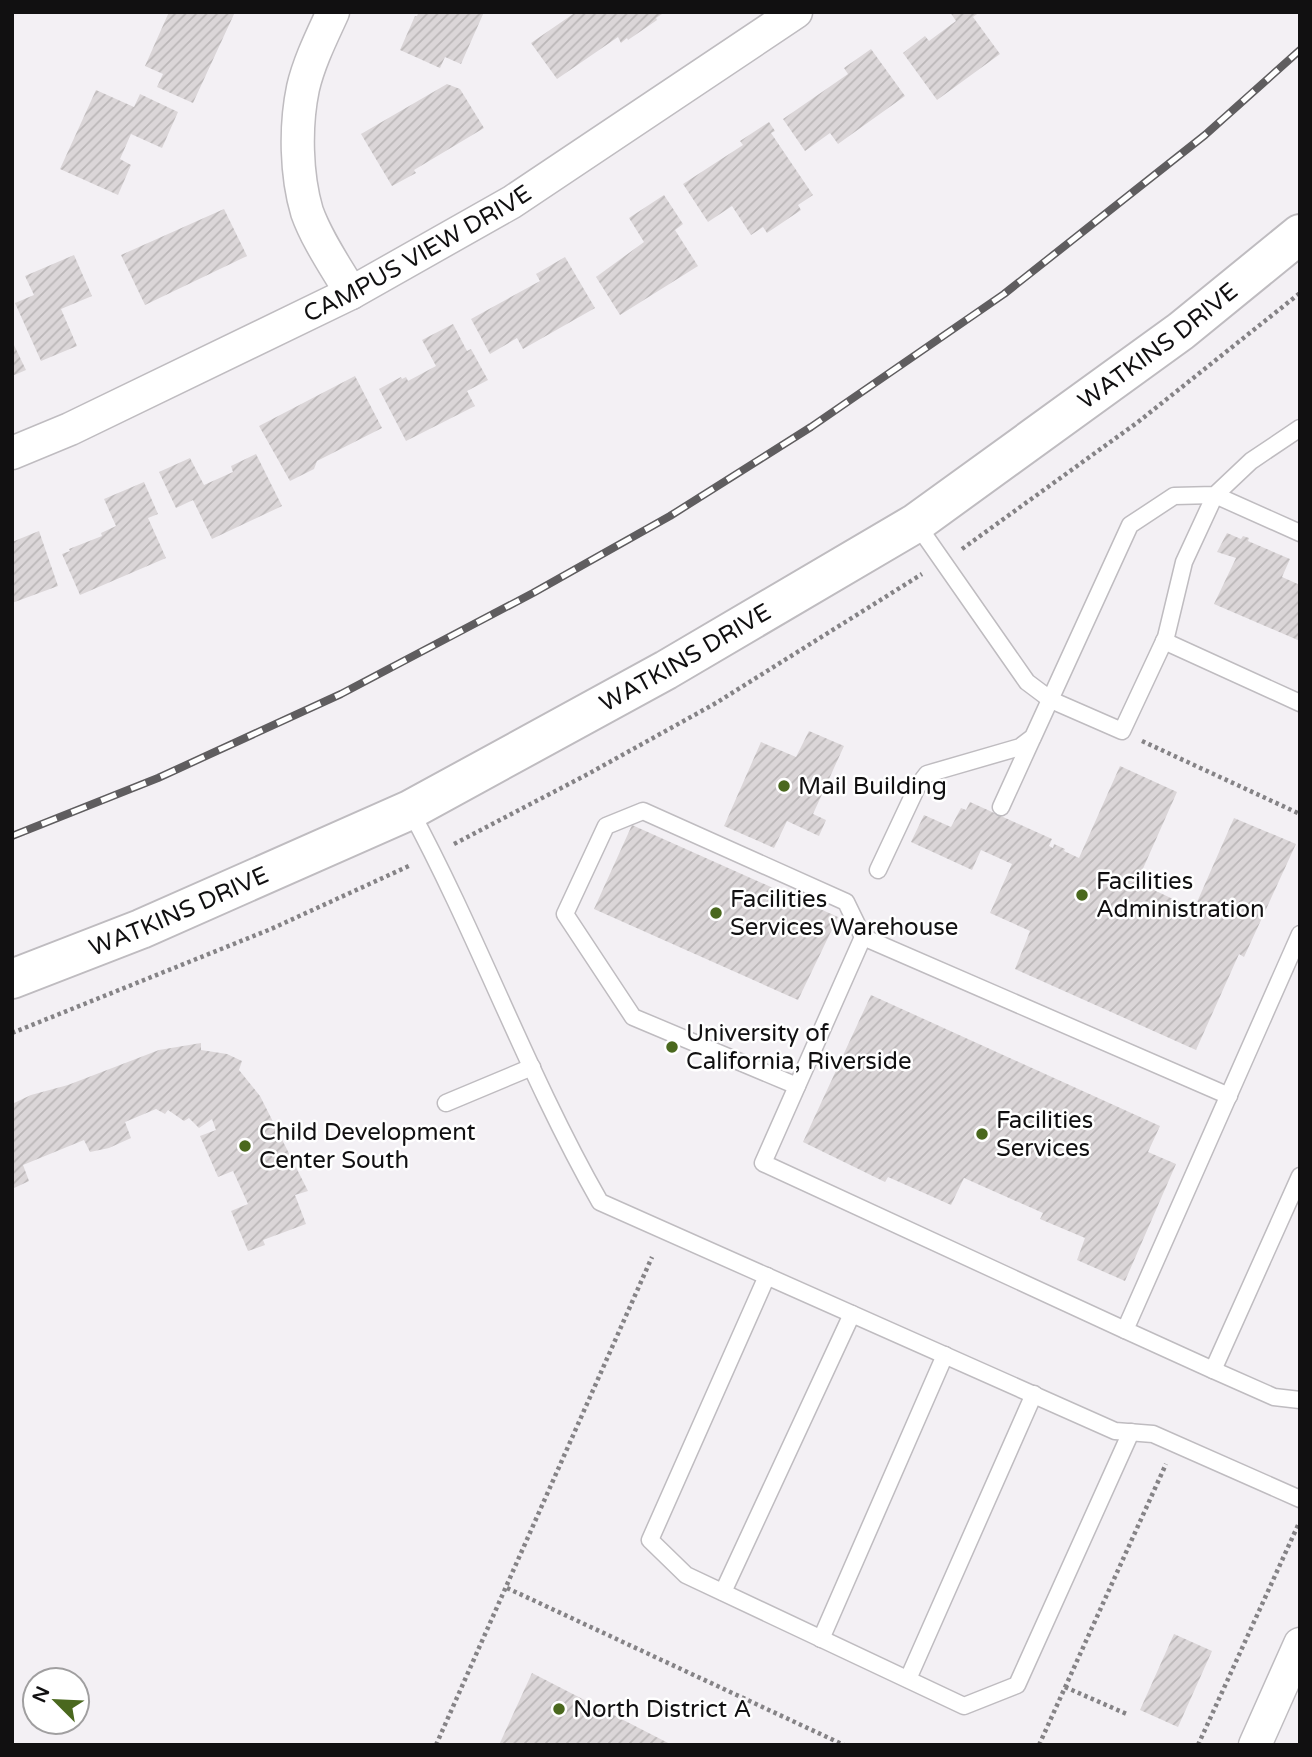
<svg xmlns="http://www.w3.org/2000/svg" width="1312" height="1757" font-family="'Varela Round',sans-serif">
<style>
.building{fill:url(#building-hatch)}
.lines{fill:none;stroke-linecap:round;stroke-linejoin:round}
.service-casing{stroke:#bfbcc0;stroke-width:19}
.minor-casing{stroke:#bfbcc0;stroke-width:35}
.secondary-casing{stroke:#bfbcc0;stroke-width:42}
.path{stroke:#858386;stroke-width:4.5;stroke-dasharray:3.5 3.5;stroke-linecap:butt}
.service{stroke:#fff;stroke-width:16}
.minor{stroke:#fff;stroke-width:32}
.secondary{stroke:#fff;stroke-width:38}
.rail-casing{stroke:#5f5d5f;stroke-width:8}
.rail{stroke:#fff;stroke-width:5;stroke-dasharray:16;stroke-linecap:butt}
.poi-dot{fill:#4a681e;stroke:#fff;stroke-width:2.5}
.labels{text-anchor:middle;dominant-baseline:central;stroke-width:5;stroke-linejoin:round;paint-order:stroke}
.street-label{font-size:24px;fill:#111011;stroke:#fff}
.poi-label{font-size:24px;fill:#111011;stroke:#fff;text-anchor:start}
</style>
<defs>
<pattern id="building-hatch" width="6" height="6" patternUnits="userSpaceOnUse" patternTransform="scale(1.75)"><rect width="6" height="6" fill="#dbd6d8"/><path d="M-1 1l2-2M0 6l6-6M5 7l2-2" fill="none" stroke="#bbb7b8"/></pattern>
</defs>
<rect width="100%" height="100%" fill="#f3f0f4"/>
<!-- building -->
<g class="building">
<path d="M 169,12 L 235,12 L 193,103 L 157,87 L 163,74 L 145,66 Z"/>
<path d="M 419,12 L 484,12 L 461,64 L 445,57 L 440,68 L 400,50 L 415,16 L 417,16 Z"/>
<path d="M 576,12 L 661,12 L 662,14 L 656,18 L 657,20 L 628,40 L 627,38 L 621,43 L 618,37 L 557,79 L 531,43 Z"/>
<path d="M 950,12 L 980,12 L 973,17 L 1000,54 L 937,100 L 903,53 L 925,36 L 929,41 L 956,21 Z"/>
<path d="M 871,49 L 905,96 L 838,144 L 830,133 L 805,151 L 783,119 L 848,74 L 844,68 Z"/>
<path d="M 447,84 L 460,89 L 484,128 L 414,170 L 416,173 L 392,186 L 361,134 Z"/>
<path d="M 96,90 L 134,107 L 140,94 L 178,112 L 162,148 L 131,134 L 120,159 L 131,165 L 118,195 L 60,169 Z"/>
<path d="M 769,122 L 775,131 L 771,133 L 813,195 L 798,205 L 801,210 L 767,233 L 763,227 L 751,235 L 732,206 L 708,222 L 683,184 L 743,145 L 740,141 Z"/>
<path d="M 664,195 L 683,224 L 675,230 L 698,266 L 620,315 L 596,277 L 644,242 L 629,218 Z"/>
<path d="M 224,209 L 247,256 L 145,305 L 121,255 Z"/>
<path d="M 74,255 L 92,296 L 61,309 L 77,346 L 41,361 L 15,303 L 34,295 L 25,276 Z"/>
<path d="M 565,257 L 595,308 L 523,349 L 517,338 L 490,354 L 471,319 L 540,281 L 536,274 Z"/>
<path d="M 453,324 L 467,351 L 471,349 L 488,380 L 467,391 L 475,406 L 406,441 L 379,389 L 401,377 L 402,379 L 406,377 L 408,381 L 436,366 L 422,340 Z"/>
<path d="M 12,341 L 26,370 L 12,376 Z"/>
<path d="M 355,376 L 382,428 L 317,461 L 314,469 L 290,481 L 259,426 Z"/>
<path d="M 256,454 L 282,506 L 212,539 L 193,500 L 176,508 L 159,472 L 190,458 L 204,485 L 233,472 L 231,466 Z"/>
<path d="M 144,482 L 158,514 L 148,518 L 166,558 L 80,595 L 62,554 L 70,551 L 69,549 L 102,536 L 101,533 L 116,526 L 104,499 Z"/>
<path d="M 39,531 L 58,586 L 12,603 L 12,542 Z"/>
<path d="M 1227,533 L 1241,539 L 1243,536 L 1249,538 L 1248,541 L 1290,559 L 1282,577 L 1300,585 L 1300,641 L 1214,604 L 1236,558 L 1217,552 Z"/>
<path d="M 809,731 L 844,746 L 813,814 L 826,820 L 819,836 L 787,821 L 774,848 L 724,826 L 761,742 L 796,757 Z"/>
<path d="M 1120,766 L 1177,792 L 1137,882 L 1194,909 L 1234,818 L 1296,844 L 1244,957 L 1239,954 L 1196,1050 L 1015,969 L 1030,931 L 990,913 L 1012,864 L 981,850 L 972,870 L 911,842 L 924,815 L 951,827 L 961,808 L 966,810 L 970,802 L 1052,839 L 1049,846 L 1053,848 L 1054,844 L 1065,849 L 1064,851 L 1079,858 Z"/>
<path d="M 632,825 L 838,917 L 798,1000 L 594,909 Z"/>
<path d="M 871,995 L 1160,1126 L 1148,1152 L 1176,1164 L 1125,1281 L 1077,1260 L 1085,1238 L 1040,1219 L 1043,1213 L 964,1178 L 951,1205 L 888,1177 L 885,1182 L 803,1142 Z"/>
<path d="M 201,1043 L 201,1050 L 227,1054 L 242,1061 L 239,1070 L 260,1096 L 308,1191 L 295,1195 L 306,1224 L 263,1240 L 265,1245 L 248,1251 L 231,1211 L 248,1204 L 233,1171 L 218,1177 L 200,1136 L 216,1130 L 212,1119 L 199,1128 L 189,1118 L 184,1121 L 168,1110 L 165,1114 L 156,1109 L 125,1122 L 131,1138 L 109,1148 L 90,1152 L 84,1140 L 23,1165 L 29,1181 L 12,1189 L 12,1104 L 31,1095 L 68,1085 L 159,1050 Z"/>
<path d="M 1174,1634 L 1212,1651 L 1178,1727 L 1140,1710 Z"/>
<path d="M 532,1673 L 672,1745 L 499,1745 Z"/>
</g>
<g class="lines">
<defs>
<g id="service">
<path d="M 916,523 L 1027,682 L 1051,700 L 1122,731 L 1166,637 L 1184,562 L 1215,495 L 1300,533"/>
<path d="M 1164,641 L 1300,703"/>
<path d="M 1001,807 L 1032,739"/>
<path d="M 410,810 C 479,938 528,1076 600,1202 L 1115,1431 L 1153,1434 L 1300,1499"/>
<path d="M 878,870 L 917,787 L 927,774 L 1020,747 L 1033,737 L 1130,525 L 1174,496 L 1215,495 L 1251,461 L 1300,428"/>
<path d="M 797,1086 L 633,1017 L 565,914 L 606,826 L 643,811 L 846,902 L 863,937"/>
<path d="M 446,1103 L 532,1067"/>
<path d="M 1300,1176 L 1213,1370 L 1274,1397 L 1300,1400"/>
<path d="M 767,1276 L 650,1540 L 686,1575 L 964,1706 L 1017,1685 L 1131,1432"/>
<path d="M 1125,1330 L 763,1163 L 863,937 L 1229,1096"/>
<path d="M 1213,1370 L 1125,1330 L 1300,934"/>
<path d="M 723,1592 L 852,1314"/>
<path d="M 821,1639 L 945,1355"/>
<path d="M 908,1679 L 1034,1394"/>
</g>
<g id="minor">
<path d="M 333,12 C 322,36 309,62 303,88 C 295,126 296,175 307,212 C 317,240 336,267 351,293"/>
<path id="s1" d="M 12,453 L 70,429 L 351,293 L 512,202 L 796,12"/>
<path d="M 1255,1745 L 1300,1644"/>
</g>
<g id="secondary">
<path id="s2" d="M 12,979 L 141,929 L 410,810 L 666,670 L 916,523 L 1181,331 L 1300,234"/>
</g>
</defs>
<!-- service casing -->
<use href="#service" class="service-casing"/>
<!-- minor casing -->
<use href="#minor" class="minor-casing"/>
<!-- secondary casing -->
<use href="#secondary" class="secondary-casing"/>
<!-- path -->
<g class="path">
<path d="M 962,549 L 1138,422 L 1300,293"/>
<path d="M 1142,741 L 1300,814"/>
<path d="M 454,844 L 588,774 L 716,703 L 922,574"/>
<path d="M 12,1033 L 271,929 L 411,865"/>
<path d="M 507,1588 L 844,1745"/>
<path d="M 1065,1687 L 1129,1715"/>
<path d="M 436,1745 L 652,1257"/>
<path d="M 1039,1745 L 1166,1464"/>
<path d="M 1198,1745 L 1299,1523"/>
</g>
<!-- service -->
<use href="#service" class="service"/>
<!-- minor -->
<use href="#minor" class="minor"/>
<!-- secondary -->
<use href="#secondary" class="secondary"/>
<defs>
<path id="rail" d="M 12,836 L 158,778 L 341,694 L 533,593 L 670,516 L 811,427 L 1004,294 L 1205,135 L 1300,50"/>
</defs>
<!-- rail casing -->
<use href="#rail" class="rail-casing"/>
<!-- rail -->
<use href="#rail" class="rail"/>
</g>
<!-- markers -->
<g class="poi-dot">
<circle cx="784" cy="786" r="7"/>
<circle cx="1082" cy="895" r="7"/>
<circle cx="716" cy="913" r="7"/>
<circle cx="672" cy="1047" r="7"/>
<circle cx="982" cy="1134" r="7"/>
<circle cx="245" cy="1146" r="7"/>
<circle cx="559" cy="1709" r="7"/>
</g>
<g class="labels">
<!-- street labels -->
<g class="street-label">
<text stroke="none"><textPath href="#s1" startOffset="452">CAMPUS VIEW DRIVE</textPath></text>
<text stroke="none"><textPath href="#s2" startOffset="1314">WATKINS DRIVE</textPath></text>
<text stroke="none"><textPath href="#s2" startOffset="747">WATKINS DRIVE</textPath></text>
<text stroke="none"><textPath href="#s2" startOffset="180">WATKINS DRIVE</textPath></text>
</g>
<!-- poi labels -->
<g class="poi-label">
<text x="798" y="786">Mail Building</text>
<text x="1096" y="881">Facilities<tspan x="1096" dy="28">Administration</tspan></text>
<text x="730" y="899">Facilities<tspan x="730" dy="28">Services Warehouse</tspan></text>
<text x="686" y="1033">University of<tspan x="686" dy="28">California, Riverside</tspan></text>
<text x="996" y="1120">Facilities<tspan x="996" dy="28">Services</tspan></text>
<text x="259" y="1132">Child Development<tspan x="259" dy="28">Center South</tspan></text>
<text x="573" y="1709">North District A</text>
</g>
</g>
<!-- border -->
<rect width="1312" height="1757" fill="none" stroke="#111011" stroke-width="28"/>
<!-- north arrow -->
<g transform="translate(56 1701) rotate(294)"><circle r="33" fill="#ffffff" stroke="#a09fa0" stroke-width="2"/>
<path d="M0-5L12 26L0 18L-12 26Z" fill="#4a681e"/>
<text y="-10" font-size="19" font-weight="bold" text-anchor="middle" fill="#111011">N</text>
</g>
</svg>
